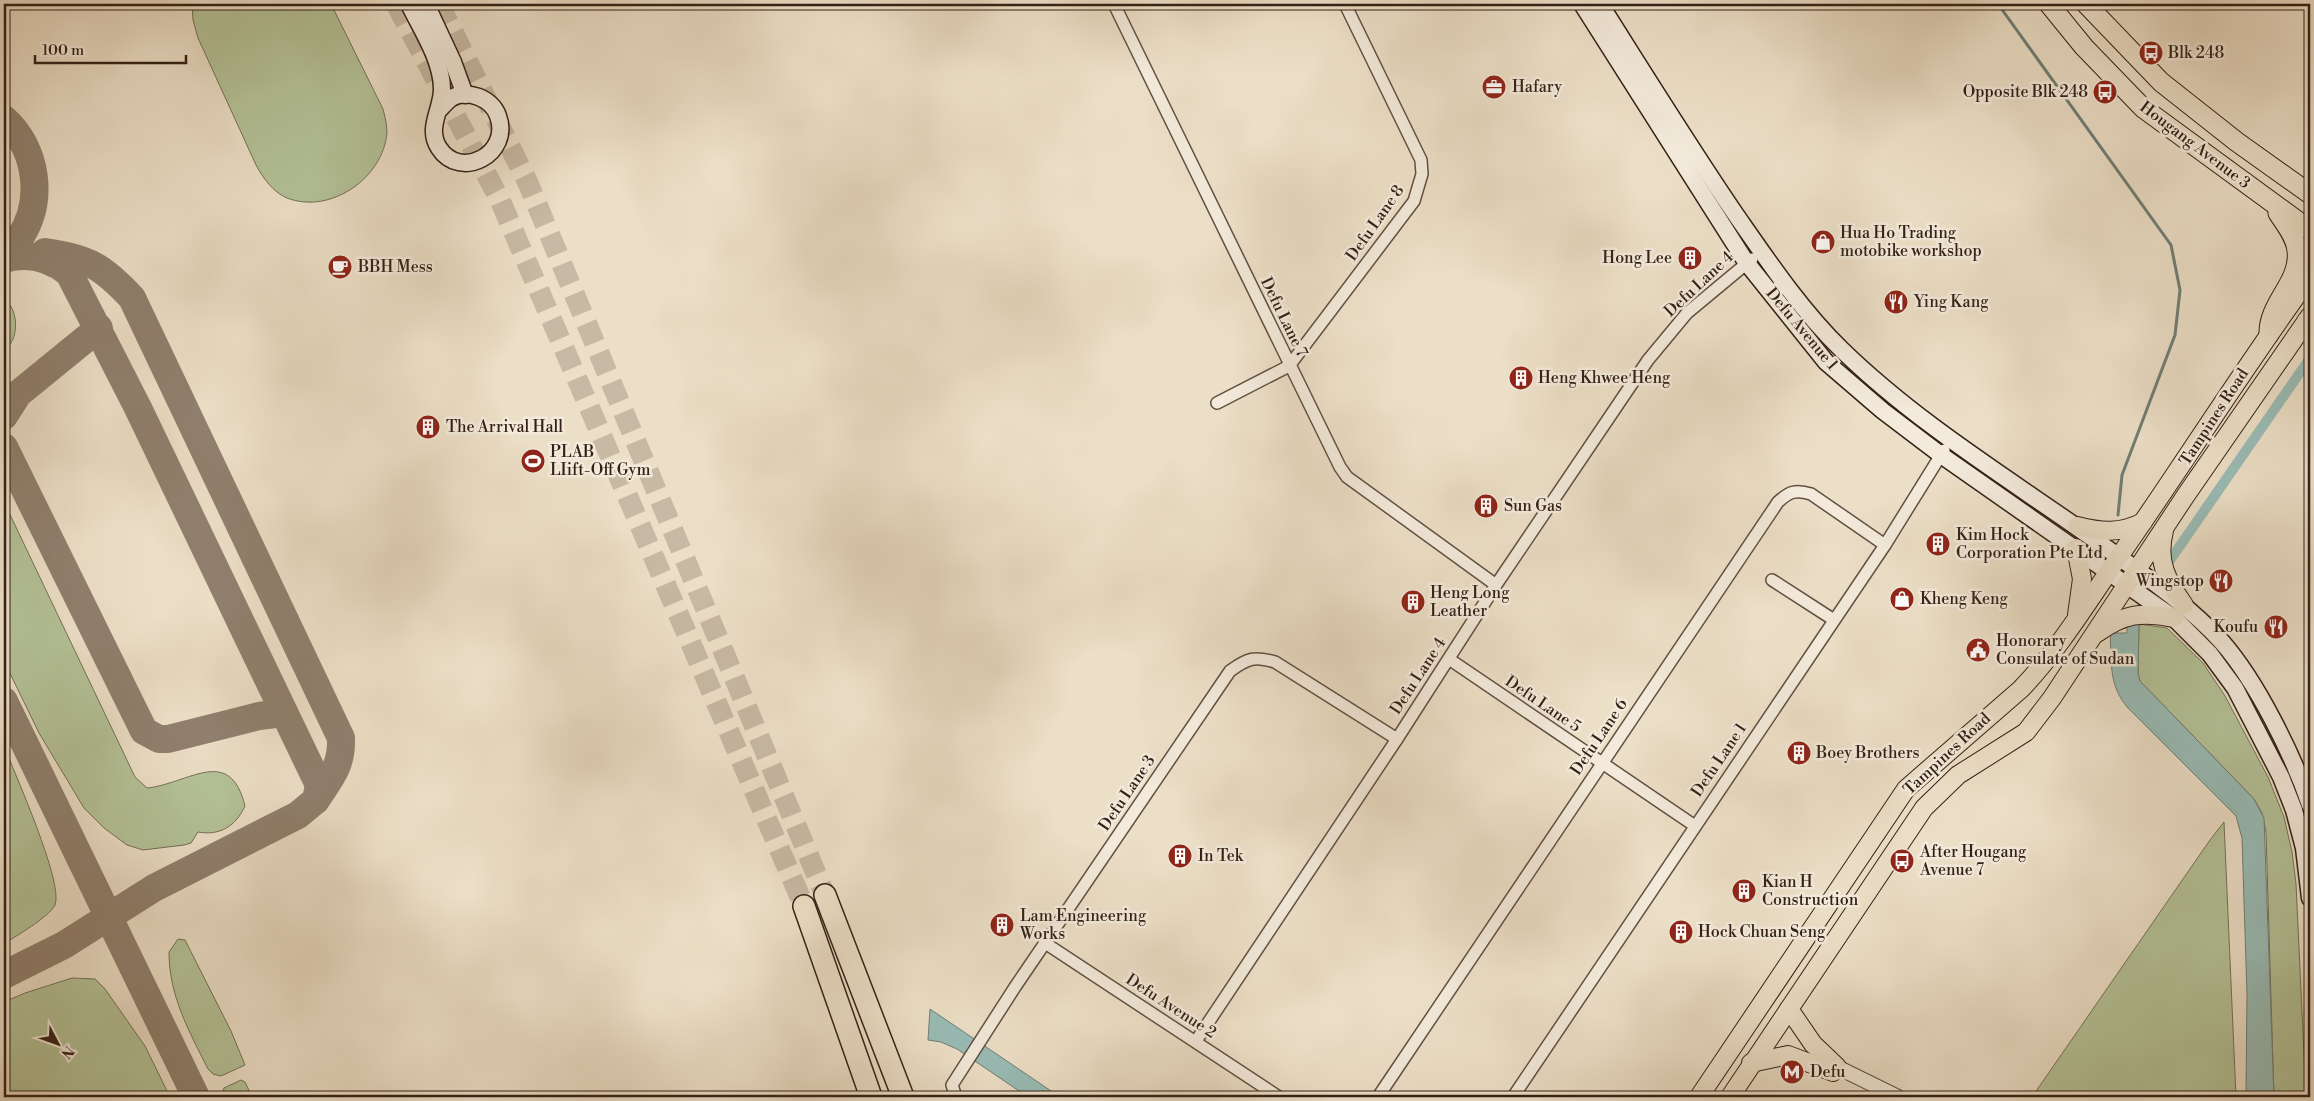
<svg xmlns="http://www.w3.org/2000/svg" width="2314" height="1101" font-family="'Libre Bodoni',serif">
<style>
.green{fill:#b4c298;stroke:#747157}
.water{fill:#99bcb6;stroke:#707e76}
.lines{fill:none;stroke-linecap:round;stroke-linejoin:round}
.stream{stroke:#707e76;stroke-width:3}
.canal{stroke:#99bcb6;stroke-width:10}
.taxiway{stroke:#90806e;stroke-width:28}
.motorway-tunnel{stroke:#c7b9a4;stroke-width:21;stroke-dasharray:21 11;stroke-linecap:butt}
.minor-casing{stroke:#615042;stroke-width:14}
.tertiary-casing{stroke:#615042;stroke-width:16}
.secondary-casing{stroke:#332016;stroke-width:19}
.primary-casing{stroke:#332016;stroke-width:20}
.trunk-casing{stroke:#332016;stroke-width:21}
.motorway-casing{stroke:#332016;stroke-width:24}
.minor{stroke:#f3eadb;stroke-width:11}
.tertiary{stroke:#f3eadb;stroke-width:14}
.secondary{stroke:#f3eadb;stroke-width:16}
.primary{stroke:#ecdfc7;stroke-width:18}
.trunk{stroke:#ecdfc7;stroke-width:19}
.motorway{stroke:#ecdfc7;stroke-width:21}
.labels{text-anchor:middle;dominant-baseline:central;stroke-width:5;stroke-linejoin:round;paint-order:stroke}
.poi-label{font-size:16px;fill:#332016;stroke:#f3eadb;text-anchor:start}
.street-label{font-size:16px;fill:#332016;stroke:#f3eadb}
</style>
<rect width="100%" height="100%" fill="#ecdfc7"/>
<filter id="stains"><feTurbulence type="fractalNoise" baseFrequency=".004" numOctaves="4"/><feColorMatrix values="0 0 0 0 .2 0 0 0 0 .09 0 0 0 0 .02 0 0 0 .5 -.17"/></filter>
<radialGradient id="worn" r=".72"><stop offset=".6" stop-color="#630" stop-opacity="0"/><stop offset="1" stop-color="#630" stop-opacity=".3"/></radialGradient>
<!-- green -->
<g class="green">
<path d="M 192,4 L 331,4 L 383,109 C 385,117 387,125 387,132 C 384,177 331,215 287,198 C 273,192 263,178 256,165 L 198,38 L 193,20 Z"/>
<path d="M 4,300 C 16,306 18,327 13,339 C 11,344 7,349 4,352 Z"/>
<path d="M 4,502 L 135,777 L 147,788 C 188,784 230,744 245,806 C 236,826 220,836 198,832 L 191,843 L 184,845 L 143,850 L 127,845 L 104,828 L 84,808 L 39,733 L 4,661 Z"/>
<path d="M 2139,624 L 2167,628 L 2203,663 L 2225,696 L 2268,777 L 2284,817 L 2292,852 L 2296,884 L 2306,1097 L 2274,1097 L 2266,832 L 2262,813 L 2254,799 L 2140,681 L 2138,674 Z"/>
<path d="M 4,746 C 14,772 64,883 55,905 C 48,918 17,935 4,944 Z"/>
<path d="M 2224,822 L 2236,1097 L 2032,1097 L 2210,840 Z"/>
<path d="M 178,939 L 185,940 L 231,1031 L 245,1065 L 221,1076 L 213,1074 L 208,1069 C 189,1031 169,996 169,952 Z"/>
<path d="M 72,978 L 95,979 L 105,989 L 145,1046 L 170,1097 L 4,1097 L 4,1002 L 25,993 Z"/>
<path d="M 241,1080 L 245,1082 L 252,1097 L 221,1097 L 224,1088 Z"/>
</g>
<!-- water -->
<g class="water">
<path d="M 2139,624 L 2138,673 L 2140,681 L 2254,799 L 2264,818 L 2274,1097 L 2246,1097 L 2247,994 L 2242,838 L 2236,816 L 2128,708 C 2108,685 2112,662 2110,633 L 2127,633 L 2127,625 Z"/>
<path d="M 930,1009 L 1060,1097 L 1028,1097 L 957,1049 L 941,1042 L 928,1040 Z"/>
</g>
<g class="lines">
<!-- stream -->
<path class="stream" d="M 1998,4 L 2171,245 L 2180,290 L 2175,335 L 2122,475 L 2118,515"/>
<!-- canal -->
<path class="canal" d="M 2166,566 L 2310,358"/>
<!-- taxiway -->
<g class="taxiway">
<path d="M 4,119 C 37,148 45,201 19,239 C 15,245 9,250 4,256"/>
<path d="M 45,252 C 88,258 102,266 132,298 L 341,738 C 342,766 331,777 316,800"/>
<path d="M 4,259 C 28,252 49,257 69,273 L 138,408 L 319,785 L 316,800 L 298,815 L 154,888 L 64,945 L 4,975"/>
<path d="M 4,416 L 18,394 L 99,328"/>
<path d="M 4,447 L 144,731 L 159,739 L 168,739 L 259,716 L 283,713"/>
<path d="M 4,701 L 196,1097"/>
</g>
<!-- motorway-tunnel -->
<g class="motorway-tunnel">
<path d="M 396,4 L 500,200 L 804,906"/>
<path d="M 439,4 L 528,183 L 825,895"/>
</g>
<defs>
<g id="minor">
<path d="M 1114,4 L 1340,467 L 1347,477 L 1496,585"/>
<path d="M 1217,403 L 1289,366 L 1414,201 L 1422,174 L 1421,160 L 1345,4"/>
<path d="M 1772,580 L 1834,620"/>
<path d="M 1449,659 L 1695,826"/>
<path d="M 1045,943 L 1279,1097"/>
<path d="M 1196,1041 L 1397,739 L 1496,585 L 1648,360 L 1687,313 L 1752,259"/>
<path d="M 956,1097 L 952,1085 L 1015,987 L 1230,671 C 1248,658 1254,656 1275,662 L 1397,739"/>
<path d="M 1378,1097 L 1778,502 C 1789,492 1795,489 1811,494 L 1885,545"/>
<path d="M 1513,1097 L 1885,545 L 1944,450"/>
</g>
<path id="tertiary" d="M 1837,1067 L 1898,1097"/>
<g id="secondary">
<path d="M 409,4 C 421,29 442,60 442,89 C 442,110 426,128 439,148 C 460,181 512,154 498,116 C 492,98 466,88 450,99 C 446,102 443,106 439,110"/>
<path d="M 426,4 L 453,62 L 465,95"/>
<path d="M 1582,4 L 1746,262 L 1826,362 L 1883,411 L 1941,455 L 2174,618 L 2210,654 L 2235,688 L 2281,777 L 2294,810 L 2304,848 L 2310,898"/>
<path d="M 1600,4 C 1645,75 1689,146 1736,215 C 1768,261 1801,310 1841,349 C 1922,428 2021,486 2112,552 C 2151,580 2190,607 2222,642 C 2257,682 2293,755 2310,805"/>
</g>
<g id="primary">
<path d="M 2077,526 C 2101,532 2120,534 2143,522"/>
<path d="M 2164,531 C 2156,561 2167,581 2184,605"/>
<path d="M 2076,548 L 2082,579 L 2077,615"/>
<path d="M 2097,633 C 2124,614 2141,611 2174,618"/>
<path d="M 1789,1009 L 1813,1044 L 1837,1067"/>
<path d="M 1751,1063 L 1788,1055 L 1833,1072"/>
<path d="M 1699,1097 L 1906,789 L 2021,689 C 2059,649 2087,603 2118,558 C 2183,465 2243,369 2310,277"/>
<path d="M 1730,1097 L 1924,808 L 1958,775 L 2026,732 L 2052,698 L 2186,495 L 2310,316"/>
</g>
<g id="trunk">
<path d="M 2049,4 L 2084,47 L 2143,108 L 2310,230"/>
<path d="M 2086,4 L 2161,82 L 2237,142 L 2310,194"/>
<path d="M 2307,321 L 2310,319"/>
<path d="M 2269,334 C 2268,303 2301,282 2297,251 C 2296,237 2285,224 2278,213"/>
</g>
<g id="motorway">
<path d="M 825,895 L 903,1097"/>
<path d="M 804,906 L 871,1097"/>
</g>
</defs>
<!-- minor casing -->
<use href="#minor" class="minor-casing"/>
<!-- tertiary casing -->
<use href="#tertiary" class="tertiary-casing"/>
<!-- secondary casing -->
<use href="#secondary" class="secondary-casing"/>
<!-- primary casing -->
<use href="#primary" class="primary-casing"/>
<!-- trunk casing -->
<use href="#trunk" class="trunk-casing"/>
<!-- motorway casing -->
<use href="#motorway" class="motorway-casing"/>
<!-- minor -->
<use href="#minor" class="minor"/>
<!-- tertiary -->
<use href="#tertiary" class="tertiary"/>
<!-- secondary -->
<use href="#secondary" class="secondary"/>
<!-- primary -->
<use href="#primary" class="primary"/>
<!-- trunk -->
<use href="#trunk" class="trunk"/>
<!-- motorway -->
<use href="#motorway" class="motorway"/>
</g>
<!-- icons -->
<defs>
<symbol id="bus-disc" viewBox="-11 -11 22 22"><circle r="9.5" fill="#8f2418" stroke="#f3eadb"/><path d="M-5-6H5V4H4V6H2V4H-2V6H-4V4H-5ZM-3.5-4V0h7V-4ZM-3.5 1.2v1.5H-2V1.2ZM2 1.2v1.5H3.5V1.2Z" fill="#fff"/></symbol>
<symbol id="office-disc" viewBox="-11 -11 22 22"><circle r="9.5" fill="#8f2418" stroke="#f3eadb"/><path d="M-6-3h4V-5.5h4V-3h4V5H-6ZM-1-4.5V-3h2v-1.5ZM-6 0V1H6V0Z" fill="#fff"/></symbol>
<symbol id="shop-disc" viewBox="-11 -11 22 22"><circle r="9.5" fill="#8f2418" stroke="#f3eadb"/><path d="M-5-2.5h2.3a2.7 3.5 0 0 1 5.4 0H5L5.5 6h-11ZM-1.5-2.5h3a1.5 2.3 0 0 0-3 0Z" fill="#fff"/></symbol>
<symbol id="building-disc" viewBox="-11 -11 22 22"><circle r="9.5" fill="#8f2418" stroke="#f3eadb"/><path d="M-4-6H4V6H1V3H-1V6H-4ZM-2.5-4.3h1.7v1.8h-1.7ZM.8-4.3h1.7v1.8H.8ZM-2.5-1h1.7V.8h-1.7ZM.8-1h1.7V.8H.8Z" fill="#fff"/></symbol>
<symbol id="cafe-disc" viewBox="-11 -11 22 22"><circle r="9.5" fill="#8f2418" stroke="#f3eadb"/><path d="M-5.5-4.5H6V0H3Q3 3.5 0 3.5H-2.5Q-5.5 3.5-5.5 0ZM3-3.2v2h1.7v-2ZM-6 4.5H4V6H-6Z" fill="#fff"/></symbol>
<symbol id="restaurant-disc" viewBox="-11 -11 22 22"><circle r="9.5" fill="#8f2418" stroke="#f3eadb"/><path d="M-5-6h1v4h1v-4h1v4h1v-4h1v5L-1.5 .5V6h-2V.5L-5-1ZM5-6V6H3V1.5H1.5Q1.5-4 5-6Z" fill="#fff"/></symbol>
<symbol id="stadium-disc" viewBox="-11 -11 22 22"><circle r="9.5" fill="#8f2418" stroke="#f3eadb"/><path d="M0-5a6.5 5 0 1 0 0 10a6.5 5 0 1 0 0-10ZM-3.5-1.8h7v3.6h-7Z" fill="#fff"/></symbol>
<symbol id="civic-disc" viewBox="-11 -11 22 22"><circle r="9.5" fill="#8f2418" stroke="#f3eadb"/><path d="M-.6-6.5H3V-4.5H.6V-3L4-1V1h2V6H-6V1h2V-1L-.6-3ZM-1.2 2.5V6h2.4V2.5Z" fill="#fff"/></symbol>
<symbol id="metro-disc" viewBox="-11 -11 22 22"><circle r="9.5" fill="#8f2418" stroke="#f3eadb"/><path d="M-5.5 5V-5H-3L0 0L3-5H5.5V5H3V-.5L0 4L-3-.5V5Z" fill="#fff"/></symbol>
</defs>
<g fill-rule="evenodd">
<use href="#bus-disc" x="2137" y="39" width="28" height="28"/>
<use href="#office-disc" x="1480" y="73" width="28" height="28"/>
<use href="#bus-disc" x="2091" y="78" width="28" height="28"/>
<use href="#shop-disc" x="1809" y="228" width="28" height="28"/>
<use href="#building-disc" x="1676" y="244" width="28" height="28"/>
<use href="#cafe-disc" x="326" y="253" width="28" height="28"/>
<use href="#restaurant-disc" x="1882" y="288" width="28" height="28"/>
<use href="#building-disc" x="1507" y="364" width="28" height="28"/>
<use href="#building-disc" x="414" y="413" width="28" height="28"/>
<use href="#stadium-disc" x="519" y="447" width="28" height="28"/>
<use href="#building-disc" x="1472" y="492" width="28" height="28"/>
<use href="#building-disc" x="1924" y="530" width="28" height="28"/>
<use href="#restaurant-disc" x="2207" y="567" width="28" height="28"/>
<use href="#shop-disc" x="1888" y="585" width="28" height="28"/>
<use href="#building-disc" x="1399" y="588" width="28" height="28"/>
<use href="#restaurant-disc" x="2262" y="613" width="28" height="28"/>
<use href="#civic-disc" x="1964" y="636" width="28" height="28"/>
<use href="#building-disc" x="1785" y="739" width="28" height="28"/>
<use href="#building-disc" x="1166" y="842" width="28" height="28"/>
<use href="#bus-disc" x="1888" y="847" width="28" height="28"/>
<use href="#building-disc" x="1730" y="877" width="28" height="28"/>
<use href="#building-disc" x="988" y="911" width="28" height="28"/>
<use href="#building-disc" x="1667" y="918" width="28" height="28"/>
<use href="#metro-disc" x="1778" y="1058" width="28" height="28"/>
</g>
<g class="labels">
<!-- poi labels -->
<g class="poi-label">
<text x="2168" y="53">Blk 248</text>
<text x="1512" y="87">Hafary</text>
<text x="2088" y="92" text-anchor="end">Opposite Blk 248</text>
<text x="1840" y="233">Hua Ho Trading<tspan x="1840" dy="18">motobike workshop</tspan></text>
<text x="1672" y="258" text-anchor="end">Hong Lee</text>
<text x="358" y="267">BBH Mess</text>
<text x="1914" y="302">Ying Kang</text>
<text x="1538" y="378">Heng Khwee Heng</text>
<text x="446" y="427">The Arrival Hall</text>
<text x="550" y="452">PLAB<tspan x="550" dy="18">LIift-Off Gym</tspan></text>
<text x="1504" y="506">Sun Gas</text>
<text x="1956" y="535">Kim Hock<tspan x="1956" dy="18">Corporation Pte Ltd</tspan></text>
<text x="2204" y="581" text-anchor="end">Wingstop</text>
<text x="1430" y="593">Heng Long<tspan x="1430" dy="18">Leather</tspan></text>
<text x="1920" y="599">Kheng Keng</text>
<text x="2258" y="627" text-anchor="end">Koufu</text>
<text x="1996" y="641">Honorary<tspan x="1996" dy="18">Consulate of Sudan</tspan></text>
<text x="1816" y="753">Boey Brothers</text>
<text x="1920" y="852">After Hougang<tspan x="1920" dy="18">Avenue 7</tspan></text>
<text x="1198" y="856">In Tek</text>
<text x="1762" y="882">Kian H<tspan x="1762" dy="18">Construction</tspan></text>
<text x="1020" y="916">Lam Engineering<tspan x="1020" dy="18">Works</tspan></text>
<text x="1698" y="932">Hock Chuan Seng</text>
<text x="1810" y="1072">Defu</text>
</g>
<!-- street labels -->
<g class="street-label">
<text transform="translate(2195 145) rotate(37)">Hougang Avenue 3</text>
<text transform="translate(1375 223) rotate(-55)">Defu Lane 8</text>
<text transform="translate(1699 284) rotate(-43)">Defu Lane 4</text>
<text transform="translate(1284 317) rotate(64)">Defu Lane 7</text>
<text transform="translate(1802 329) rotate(50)">Defu Avenue 1</text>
<text transform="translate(2214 417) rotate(-57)">Tampines Road</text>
<text transform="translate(1418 676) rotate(-57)">Defu Lane 4</text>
<text transform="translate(1543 704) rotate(34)">Defu Lane 5</text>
<text transform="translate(1599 737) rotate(-56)">Defu Lane 6</text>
<text transform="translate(1947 754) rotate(-43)">Tampines Road</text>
<text transform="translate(1719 760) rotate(-56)">Defu Lane 1</text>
<text transform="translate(1127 793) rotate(-56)">Defu Lane 3</text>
<text transform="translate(1171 1006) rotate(33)">Defu Avenue 2</text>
</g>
</g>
<!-- margin -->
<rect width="2314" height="1101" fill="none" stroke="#ecdfc7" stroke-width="20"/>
<rect x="5" y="5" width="2304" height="1091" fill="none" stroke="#332016" stroke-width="2.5"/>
<rect x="10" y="10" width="2294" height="1081" fill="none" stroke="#332016"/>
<!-- north arrow -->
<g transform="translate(58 1044) rotate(131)" stroke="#f3eadb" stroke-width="4" paint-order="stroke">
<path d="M0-4L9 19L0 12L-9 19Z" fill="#332016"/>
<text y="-8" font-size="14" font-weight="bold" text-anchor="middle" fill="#332016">N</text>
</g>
<!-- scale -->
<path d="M35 55v8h151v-8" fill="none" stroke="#332016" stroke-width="2.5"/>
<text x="42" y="55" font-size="15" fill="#332016" stroke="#f3eadb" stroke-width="4" paint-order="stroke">100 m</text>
<rect width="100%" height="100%" filter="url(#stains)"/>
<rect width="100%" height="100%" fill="url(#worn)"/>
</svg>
